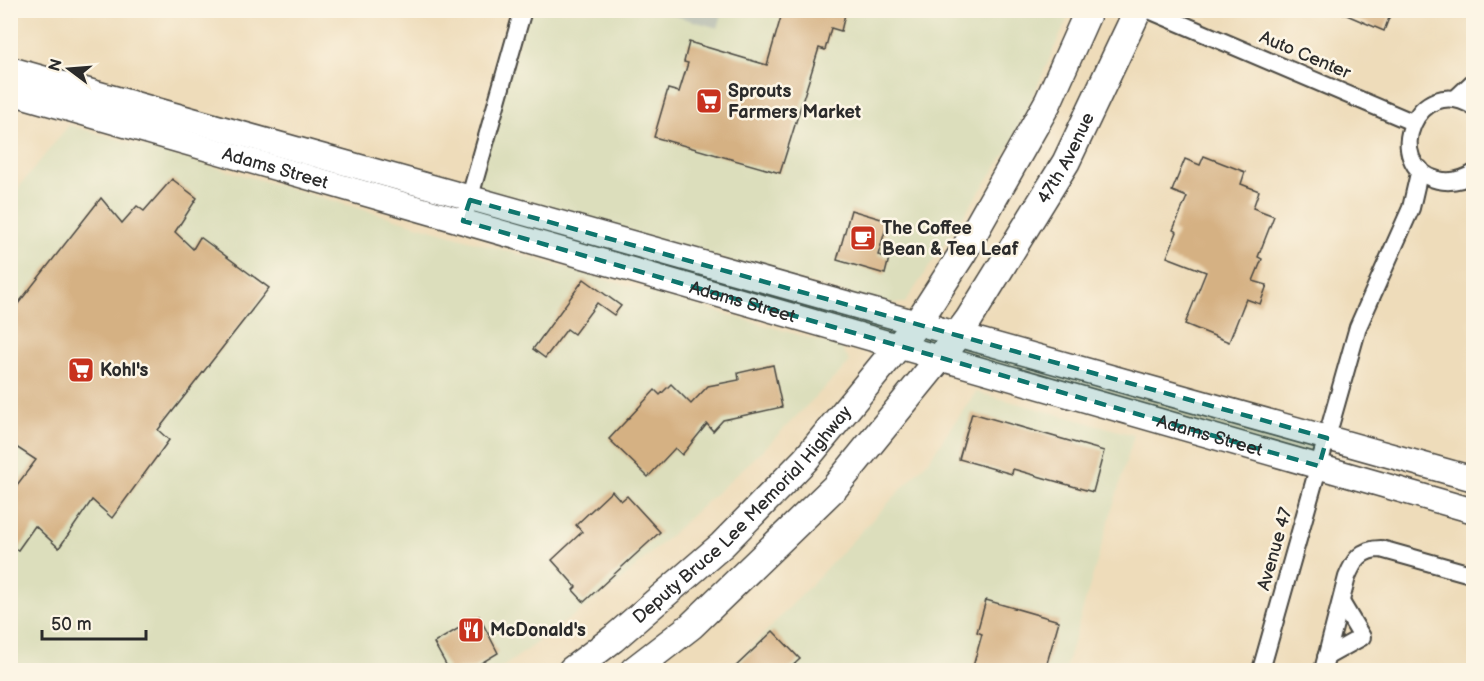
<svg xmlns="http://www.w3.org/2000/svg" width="1484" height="681" font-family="'Balsamiq Sans',sans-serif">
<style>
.built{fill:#dcdebc}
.industrial{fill:#c2c6b9}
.building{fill:#d5b183}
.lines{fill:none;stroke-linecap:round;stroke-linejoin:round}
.street-casing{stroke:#484640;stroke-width:20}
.secondary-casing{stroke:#484640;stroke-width:27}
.primary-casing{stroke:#484640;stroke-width:30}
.street{stroke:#fff;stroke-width:16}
.secondary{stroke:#fff;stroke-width:24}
.primary{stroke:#fff;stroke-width:27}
.marked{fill:#0f766e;fill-opacity:0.2;stroke:#0f766e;stroke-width:4.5;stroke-dasharray:12 8;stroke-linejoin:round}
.labels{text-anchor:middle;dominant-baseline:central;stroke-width:5;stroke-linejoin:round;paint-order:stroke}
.street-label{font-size:18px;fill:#2b2b2b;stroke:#fcf5e5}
.poi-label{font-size:18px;font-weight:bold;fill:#2b2b2b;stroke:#fcf5e5;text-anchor:start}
</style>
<rect width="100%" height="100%" fill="#fcf5e5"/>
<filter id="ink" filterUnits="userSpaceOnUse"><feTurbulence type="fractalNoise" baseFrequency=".0167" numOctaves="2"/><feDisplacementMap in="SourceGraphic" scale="12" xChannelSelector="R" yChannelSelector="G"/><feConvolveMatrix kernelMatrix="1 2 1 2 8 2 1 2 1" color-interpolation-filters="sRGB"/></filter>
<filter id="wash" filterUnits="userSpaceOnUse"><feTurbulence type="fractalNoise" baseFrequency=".008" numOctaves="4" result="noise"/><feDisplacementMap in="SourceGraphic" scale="24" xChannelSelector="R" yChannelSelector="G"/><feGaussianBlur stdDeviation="1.35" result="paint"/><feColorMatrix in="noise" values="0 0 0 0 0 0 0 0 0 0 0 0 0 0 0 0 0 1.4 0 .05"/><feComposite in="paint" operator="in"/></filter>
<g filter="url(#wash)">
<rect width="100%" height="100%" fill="#eedcba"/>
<!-- built -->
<g class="built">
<path d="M 528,11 L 1071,11 L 1011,145 L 905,303 L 880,303 L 472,189 Z"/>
<path d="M 69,125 L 841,347 L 850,362 L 762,451 L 617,584 L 499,670 L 11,670 L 11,197 Z"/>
<path d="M 976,392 L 1134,435 L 1065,670 L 726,670 L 744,655 L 929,460 Z"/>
</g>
<!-- industrial -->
<path class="industrial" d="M 658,11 L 723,11 L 718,28 Z"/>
<g id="blocks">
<!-- building -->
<g class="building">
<path d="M 783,10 L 846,10 L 841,31 L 831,28 L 825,50 L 819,48 L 780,173 L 654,137 L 668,89 L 679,92 L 688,63 L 684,62 L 689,42 L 767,65 Z"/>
<path d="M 1335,10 L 1392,10 L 1384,31 Z"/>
<path d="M 1204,156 L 1245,172 L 1241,184 L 1259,191 L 1253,208 L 1274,216 L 1258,257 L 1262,259 L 1253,281 L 1267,285 L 1260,304 L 1246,299 L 1229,342 L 1185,324 L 1206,272 L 1167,257 L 1177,232 L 1173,230 L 1187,197 L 1172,191 L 1185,159 L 1200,165 Z"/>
<path d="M 172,179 L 197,198 L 175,232 L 193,249 L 200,237 L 269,288 L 158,430 L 169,440 L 112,518 L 92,500 L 59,548 L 35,526 L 18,550 L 10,547 L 10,494 L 36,460 L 10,443 L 10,314 L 101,198 L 122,223 L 137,206 L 144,211 Z"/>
<path d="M 851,210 L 888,221 L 878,255 L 889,258 L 885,274 L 837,260 Z"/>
<path d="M 584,279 L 621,306 L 614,315 L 597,303 L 574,334 L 567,329 L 545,358 L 533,349 Z"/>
<path d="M 773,365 L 782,407 L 723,420 L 713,431 L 707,424 L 682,455 L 675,448 L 648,477 L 609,439 L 655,390 L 660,395 L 671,384 L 691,404 L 708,386 L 739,380 L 738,373 Z"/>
<path d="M 972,413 L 1104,451 L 1093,492 L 1013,469 L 1012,474 L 959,459 Z"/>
<path d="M 612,491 L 621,501 L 627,496 L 660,532 L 584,602 L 573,590 L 576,587 L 552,560 L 582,532 L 576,525 Z"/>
<path d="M 986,600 L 1059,621 L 1045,670 L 972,670 L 982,634 L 977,632 Z"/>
<path d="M 479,616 L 498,653 L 473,668 L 449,670 L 434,643 Z"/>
<path d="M 773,631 L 800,659 L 788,670 L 732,670 Z"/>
</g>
</g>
</g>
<g filter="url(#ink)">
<use href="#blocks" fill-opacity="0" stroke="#484640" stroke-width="1.5"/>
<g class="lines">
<defs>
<g id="street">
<path d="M 1149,10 L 1412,122"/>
<path d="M 1455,99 L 1474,81"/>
<path d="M 1474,107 C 1417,70 1380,166 1438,180 C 1451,183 1463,180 1474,173"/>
<path d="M 463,221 L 523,10"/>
<path d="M 1326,657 L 1362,637 L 1341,602"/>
<path d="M 1261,670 L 1358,327 L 1411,208 L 1420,169"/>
<path d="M 1323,670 L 1347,577 C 1354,560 1361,549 1381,549 L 1474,575"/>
</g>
<g id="secondary">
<path d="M 10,69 L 1474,479"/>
<path id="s1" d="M 10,92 L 1474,511"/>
</g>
<g id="primary">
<path id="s2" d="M 572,670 L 613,639 L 722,545 L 805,460 L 918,322 L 962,254 L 1048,102 L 1089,10"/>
<path id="s3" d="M 634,670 L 691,626 L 835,487 L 940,358 L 969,319 L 1066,162 L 1138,10"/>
</g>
</defs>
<!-- street casing -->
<use href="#street" class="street-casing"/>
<!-- secondary casing -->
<use href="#secondary" class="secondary-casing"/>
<!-- primary casing -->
<use href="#primary" class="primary-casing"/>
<!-- street -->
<use href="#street" class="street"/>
<!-- secondary -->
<use href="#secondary" class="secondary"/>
<!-- primary -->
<use href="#primary" class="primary"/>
</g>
</g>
<!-- marked area -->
<path class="marked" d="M 470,200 L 1327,438 L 1319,466 L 463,221 Z"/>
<!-- icons -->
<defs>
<symbol id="supermarket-square" viewBox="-11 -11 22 22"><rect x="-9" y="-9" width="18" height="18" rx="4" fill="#c8321e" stroke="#fcf5e5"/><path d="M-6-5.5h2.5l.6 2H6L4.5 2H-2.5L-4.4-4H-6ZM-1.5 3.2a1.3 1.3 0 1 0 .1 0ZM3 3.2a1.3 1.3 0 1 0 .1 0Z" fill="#fff"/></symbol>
<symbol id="cafe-square" viewBox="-11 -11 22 22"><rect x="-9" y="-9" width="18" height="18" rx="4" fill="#c8321e" stroke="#fcf5e5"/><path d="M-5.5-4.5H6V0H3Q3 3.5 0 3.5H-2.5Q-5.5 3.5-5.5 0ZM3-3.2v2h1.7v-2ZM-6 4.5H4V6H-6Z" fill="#fff"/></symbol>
<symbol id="restaurant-square" viewBox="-11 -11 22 22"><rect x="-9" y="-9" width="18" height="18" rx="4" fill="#c8321e" stroke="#fcf5e5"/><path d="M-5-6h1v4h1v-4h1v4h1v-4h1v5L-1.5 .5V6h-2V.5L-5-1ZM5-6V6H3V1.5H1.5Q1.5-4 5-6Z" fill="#fff"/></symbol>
</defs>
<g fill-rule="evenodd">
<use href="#supermarket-square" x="694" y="86" width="30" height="30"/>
<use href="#cafe-square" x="848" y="223" width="30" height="30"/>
<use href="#supermarket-square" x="66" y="355" width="30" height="30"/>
<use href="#restaurant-square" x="456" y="615" width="30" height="30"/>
</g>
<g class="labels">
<!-- street labels -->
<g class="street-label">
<text transform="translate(1305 55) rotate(23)">Auto Center</text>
<text stroke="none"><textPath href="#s3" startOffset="675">47th Avenue</textPath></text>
<text stroke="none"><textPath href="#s1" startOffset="276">Adams Street</textPath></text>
<text stroke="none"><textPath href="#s1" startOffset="762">Adams Street</textPath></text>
<text stroke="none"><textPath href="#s1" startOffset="1248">Adams Street</textPath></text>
<text stroke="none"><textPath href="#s2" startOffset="231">Deputy Bruce Lee Memorial Highway</textPath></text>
<text transform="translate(1275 549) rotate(-74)">Avenue 47</text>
</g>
<!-- poi labels -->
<g class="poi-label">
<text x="728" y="91">Sprouts<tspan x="728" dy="21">Farmers Market</tspan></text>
<text x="882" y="228">The Coffee<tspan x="882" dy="21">Bean &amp; Tea Leaf</tspan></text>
<text x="100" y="370">Kohl's</text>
<text x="490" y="630">McDonald's</text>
</g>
</g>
<!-- margin -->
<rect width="1484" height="681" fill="none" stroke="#fcf5e5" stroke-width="36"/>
<!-- north arrow -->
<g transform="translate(69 69) rotate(286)" stroke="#fcf5e5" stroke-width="4.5" paint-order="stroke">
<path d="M0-4.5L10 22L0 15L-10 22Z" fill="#2b2b2b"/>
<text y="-9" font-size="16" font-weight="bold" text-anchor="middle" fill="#2b2b2b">N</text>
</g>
<!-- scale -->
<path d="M42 630v9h104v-9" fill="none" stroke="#2b2b2b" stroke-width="3"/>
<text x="51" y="630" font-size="18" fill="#2b2b2b" stroke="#fcf5e5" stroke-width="4.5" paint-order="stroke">50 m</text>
</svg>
